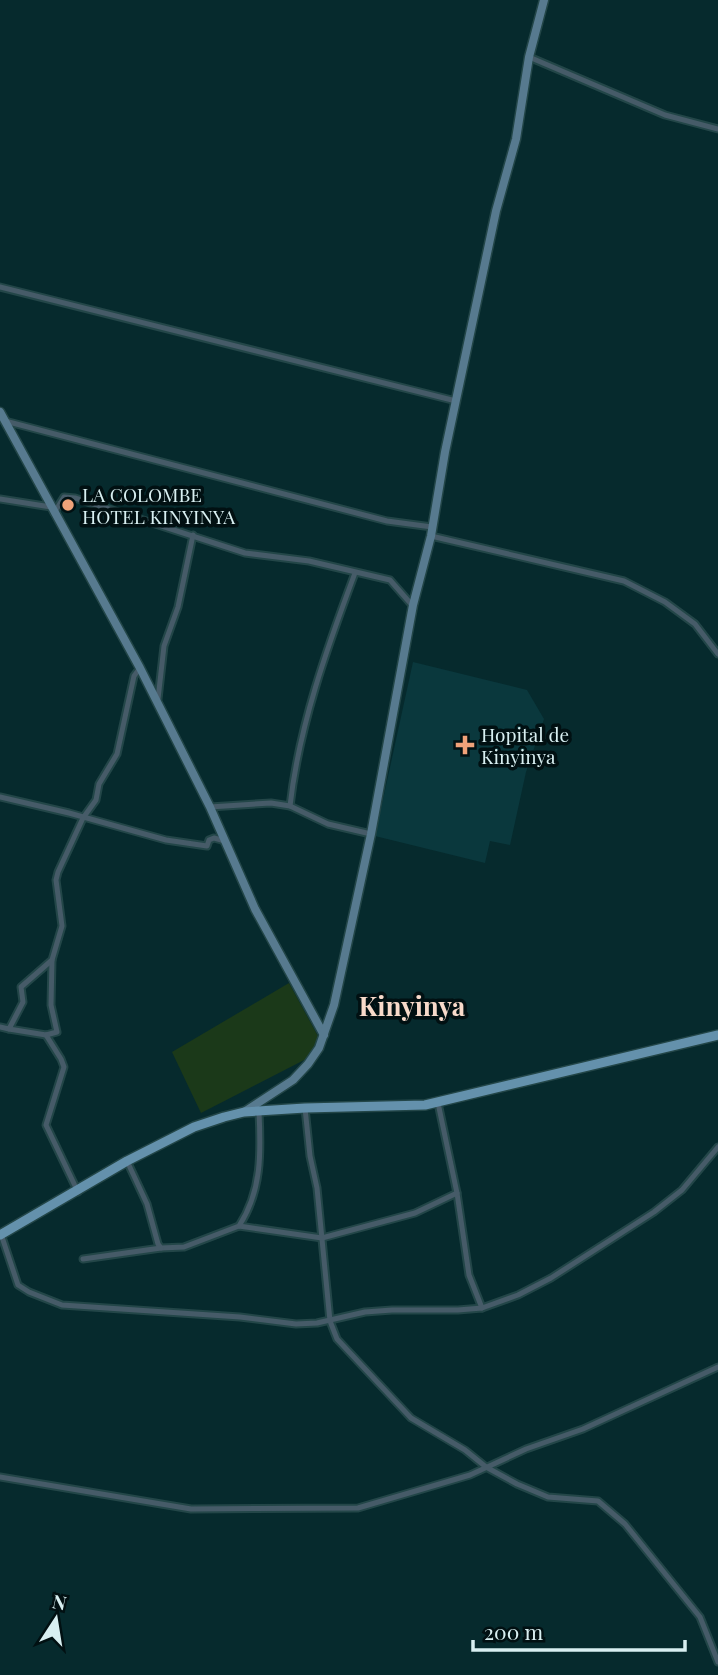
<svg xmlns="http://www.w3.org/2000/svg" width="718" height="1675" font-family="'Playfair Display',serif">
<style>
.built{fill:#0a383d}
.green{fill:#1b3919}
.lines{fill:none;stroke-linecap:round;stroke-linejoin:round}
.minor-casing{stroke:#234648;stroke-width:9}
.secondary-casing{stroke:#234648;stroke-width:11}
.primary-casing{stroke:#234648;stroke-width:12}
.minor{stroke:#465b68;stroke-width:5}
.secondary{stroke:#577a8f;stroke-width:8}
.primary{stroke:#6491ac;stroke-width:9}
.poi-dot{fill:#f0a279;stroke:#011012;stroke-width:2.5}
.labels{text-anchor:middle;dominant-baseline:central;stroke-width:7;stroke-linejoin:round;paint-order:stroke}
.poi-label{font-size:19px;fill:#d8eff1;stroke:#011012;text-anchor:start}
.district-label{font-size:26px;font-weight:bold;fill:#f8daca;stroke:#011012}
</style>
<rect width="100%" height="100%" fill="#062a2d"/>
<!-- built -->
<path class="built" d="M 413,662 L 527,690 L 544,719 L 526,772 L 510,845 L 490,841 L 485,863 L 375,836 Z"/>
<!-- green -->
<path class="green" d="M 289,983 L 318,1036 L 312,1056 L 201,1113 L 172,1052 Z"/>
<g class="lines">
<defs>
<g id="minor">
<path d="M 529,57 L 665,115 L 718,129"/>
<path d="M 0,287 L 456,401"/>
<path d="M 5,421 L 387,521 L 432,527"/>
<path d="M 0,499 L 51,507"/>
<path d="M 54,513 L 64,497 L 75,498 L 245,553 L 309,561 L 390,580 L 412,605"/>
<path d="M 431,536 L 624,581 L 665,602 L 695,624 L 718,654"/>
<path d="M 158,699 L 164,646 L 178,607 L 193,535"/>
<path d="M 0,797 L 69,813 L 166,840 L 207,846 L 209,840 L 214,838 L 225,841"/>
<path d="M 290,806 C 299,726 327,648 355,573"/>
<path d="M 210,807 L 271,803 L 290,806 L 328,824 L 371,834"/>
<path d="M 0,1027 L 9,1029 L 23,1002 L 21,987 L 52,960 L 62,926 L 56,880 L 58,872 L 83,818 L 96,800 L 99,784 L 117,754 L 134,676 L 140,668"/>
<path d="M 9,1029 L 46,1035 L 57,1032 L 51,1005 L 52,960"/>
<path d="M 46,1035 L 61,1059 L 64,1067 L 46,1125 L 78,1192"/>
<path d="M 438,1103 L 457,1193 L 469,1275 L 482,1308"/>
<path d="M 305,1108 L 310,1156 L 317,1188 L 330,1321 L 337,1339 L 411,1418 L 465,1450 L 486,1467 L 517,1484 L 548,1497 L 598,1501 L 625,1524 L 700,1617 L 718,1662"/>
<path d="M 127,1161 L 147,1204 L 158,1244 L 161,1248 L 184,1247 L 239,1226 L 322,1238 L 415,1213 L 457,1193"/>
<path d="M 239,1226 C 262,1191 261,1152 259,1112"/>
<path d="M 1,1234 L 18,1285 L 29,1292 L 62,1305 L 240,1317 L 296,1324 L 317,1323 L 365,1312 L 392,1310 L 458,1310 L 482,1308 L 518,1295 L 551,1278 L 654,1212 L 682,1190 L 718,1147"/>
<path d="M 83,1259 L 161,1248"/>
<path d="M 0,1477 L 191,1509 L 358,1508 L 470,1475 L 526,1449 L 583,1429 L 718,1367"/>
</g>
<g id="secondary">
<path d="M 0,412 L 140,668 L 210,807 L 255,909 L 324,1035"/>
<path d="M 244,1112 L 293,1080 L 308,1064 L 319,1048 L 334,1005 L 371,834 L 413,605 L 431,536 L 445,452 L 496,211 L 516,139 L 529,57 L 544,0"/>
</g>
<path id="primary" d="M 0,1235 L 127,1161 L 194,1127 L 224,1117 L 244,1112 L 305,1108 L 425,1105 L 718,1035"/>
</defs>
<!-- minor casing -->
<use href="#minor" class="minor-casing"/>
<!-- secondary casing -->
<use href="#secondary" class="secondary-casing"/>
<!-- primary casing -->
<use href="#primary" class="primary-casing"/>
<!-- minor -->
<use href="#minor" class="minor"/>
<!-- secondary -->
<use href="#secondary" class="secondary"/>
<!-- primary -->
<use href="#primary" class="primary"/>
</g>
<!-- markers -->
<g class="poi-dot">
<circle cx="68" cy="505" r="7"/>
<path d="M461.5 734.5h7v7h7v7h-7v7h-7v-7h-7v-7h7z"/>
</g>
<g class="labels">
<!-- poi labels -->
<g class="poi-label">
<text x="82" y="494">LA COLOMBE<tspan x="82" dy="22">HOTEL KINYINYA</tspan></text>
<text x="481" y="734">Hopital de<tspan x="481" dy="22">Kinyinya</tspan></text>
</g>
<!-- district labels -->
<g class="district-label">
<text x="412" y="1005">Kinyinya</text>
</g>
</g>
<!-- north arrow -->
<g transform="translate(56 1619) rotate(12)" stroke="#011012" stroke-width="5" paint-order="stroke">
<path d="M0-5L12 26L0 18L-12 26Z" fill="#d8eff1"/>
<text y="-10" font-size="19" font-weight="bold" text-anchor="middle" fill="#d8eff1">N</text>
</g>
<!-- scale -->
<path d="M473 1640v10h212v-10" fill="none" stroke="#d8eff1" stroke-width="3.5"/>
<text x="484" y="1640" font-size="21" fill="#d8eff1" stroke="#011012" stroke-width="5" paint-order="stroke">200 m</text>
</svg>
